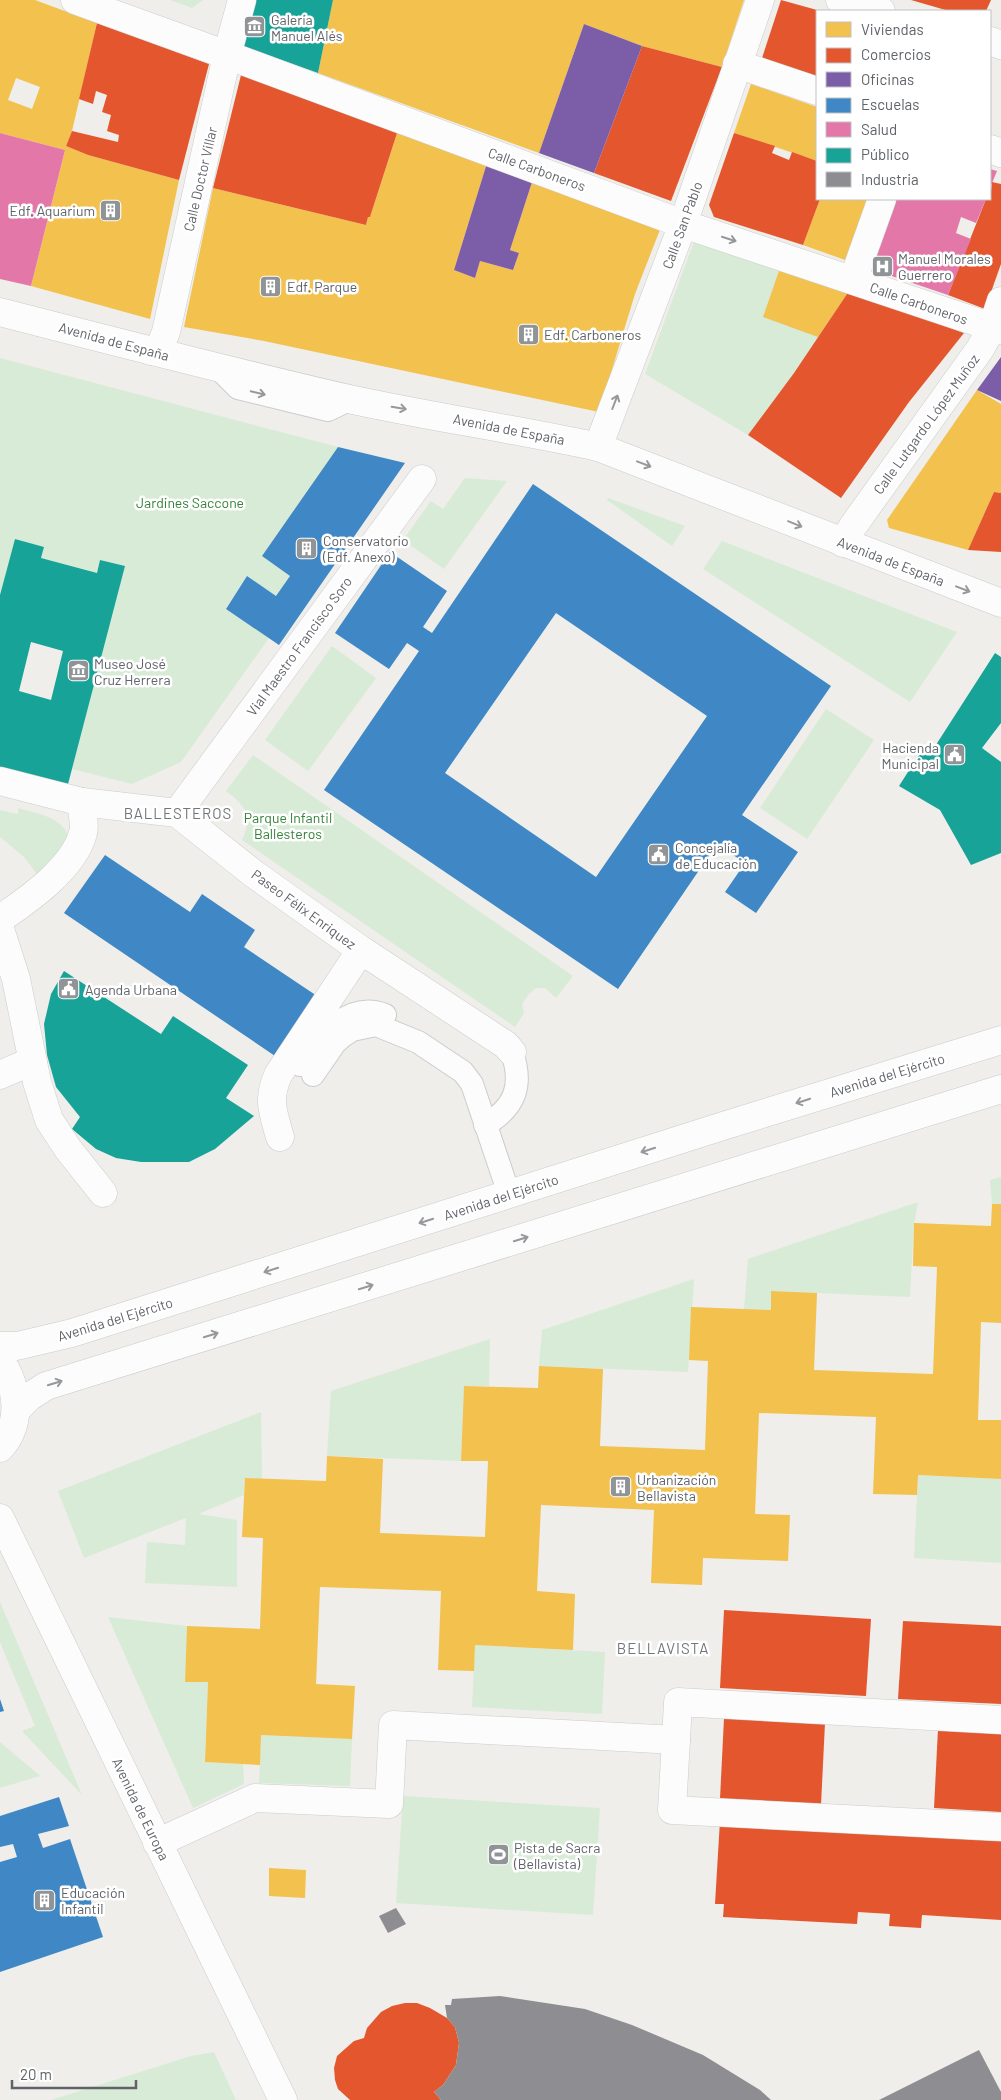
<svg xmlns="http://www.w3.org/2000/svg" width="1001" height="2100" font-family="Barlow,sans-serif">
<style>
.green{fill:#d8ebd6}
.homes{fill:#f2c14e;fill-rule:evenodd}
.shops{fill:#e4572e}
.offices{fill:#7b5ea7}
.schools{fill:#3f88c5;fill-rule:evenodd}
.health{fill:#e377a8}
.public{fill:#17a398;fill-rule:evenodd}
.industry{fill:#8d8d92}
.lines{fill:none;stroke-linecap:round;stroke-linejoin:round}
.service-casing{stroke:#cbcccc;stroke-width:24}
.pedestrian-casing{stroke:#cbcccc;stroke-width:29}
.minor-casing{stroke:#cbcccc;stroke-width:29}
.tertiary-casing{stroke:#cbcccc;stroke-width:29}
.secondary-casing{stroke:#cacacb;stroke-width:29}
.service{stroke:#fdfcfc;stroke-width:22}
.pedestrian{stroke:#fdfcfc;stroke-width:28}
.minor{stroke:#fdfcfc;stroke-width:28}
.tertiary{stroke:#fdfcfc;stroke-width:28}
.secondary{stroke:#fdfcfc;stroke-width:28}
.oneway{stroke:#96999c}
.labels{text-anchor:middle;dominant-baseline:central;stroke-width:5;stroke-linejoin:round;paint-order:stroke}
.poi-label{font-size:14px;fill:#5f6368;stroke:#fff;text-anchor:start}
.street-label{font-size:14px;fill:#5f6368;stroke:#fff}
.park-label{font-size:14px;fill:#348238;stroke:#fff}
.neighbourhood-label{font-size:15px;letter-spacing:1px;fill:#70757a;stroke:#fff}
</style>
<rect width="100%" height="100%" fill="#efeeea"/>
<!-- green -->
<g class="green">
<path d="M 170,0 L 203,0 L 192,8 Z"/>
<path d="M 695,239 L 849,291 L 794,373 L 748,435 L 645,374 Z"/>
<path d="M 0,358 L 338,447 L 262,556 L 290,576 L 276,596 L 247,576 L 226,608 L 269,638 L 181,762 L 132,784 L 72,769 L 124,566 L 100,560 L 97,573 L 41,558 L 44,547 L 15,539 L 0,595 Z"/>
<path d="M 465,478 L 507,481 L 444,569 L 403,540 L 431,501 L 443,509 Z"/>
<path d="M 608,498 L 685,526 L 672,546 L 607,500 Z"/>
<path d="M 722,541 L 957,632 L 910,702 L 703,569 Z"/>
<path d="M 332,646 L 376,678 L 308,771 L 265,740 Z"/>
<path d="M 826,709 L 874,740 L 807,839 L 760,808 Z"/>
<path d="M 253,755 L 573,976 L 556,998 L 545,988 L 536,988 L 528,995 L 522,1004 L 524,1013 L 515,1027 L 242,840 C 253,816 246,806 226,791 Z"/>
<path d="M 18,808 C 41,815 64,816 71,843 L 37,874 L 24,857 L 0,837 L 0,810 L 18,814 Z"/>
<path d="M 1001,1177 L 1001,1204 L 992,1204 L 990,1180 Z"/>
<path d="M 918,1202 L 914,1223 L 910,1297 L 772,1291 L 771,1310 L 744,1309 L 748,1259 Z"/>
<path d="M 694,1279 L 688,1372 L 539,1366 L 542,1330 Z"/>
<path d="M 490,1339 L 489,1386 L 464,1386 L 461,1461 L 327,1456 L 331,1391 Z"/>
<path d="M 261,1412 L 262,1479 L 245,1478 L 244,1495 L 198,1514 L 237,1520 L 237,1587 L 145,1583 L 147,1542 L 185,1545 L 186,1518 L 84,1558 L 58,1491 Z"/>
<path d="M 918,1475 L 1001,1479 L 1001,1563 L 914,1558 Z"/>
<path d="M 0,1602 L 82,1795 L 22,1731 L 35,1726 L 0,1642 Z"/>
<path d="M 108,1617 L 187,1626 L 185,1681 L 208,1682 L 205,1762 L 243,1764 L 244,1784 L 193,1808 Z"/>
<path d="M 475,1645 L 605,1652 L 602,1714 L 472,1707 Z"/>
<path d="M 261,1735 L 352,1739 L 350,1786 L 259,1783 Z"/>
<path d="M 0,1742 L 40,1776 L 0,1788 Z"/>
<path d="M 403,1796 L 600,1808 L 593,1915 L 396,1903 Z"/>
<path d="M 214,2052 L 236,2100 L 51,2100 L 191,2056 Z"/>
</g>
<!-- homes -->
<g class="homes">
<path d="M 0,0 L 35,0 L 97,23 L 72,131 L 66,146 L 88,155 L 179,180 L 150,319 L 31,286 L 65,150 L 0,133 ZM 16,78 L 40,87 L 32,109 L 8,100 Z"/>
<path d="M 333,0 L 744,0 L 722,67 L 642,46 L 584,24 L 539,153 L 318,73 Z"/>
<path d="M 751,84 L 817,107 L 817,161 L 734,133 Z"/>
<path d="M 398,130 L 487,163 L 454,270 L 475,278 L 480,261 L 513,270 L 519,253 L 510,250 L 533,179 L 661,227 L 635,294 L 599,412 L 264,341 L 184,327 L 213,188 L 366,225 L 368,217 L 370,217 Z"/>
<path d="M 820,199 L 869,199 L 848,261 L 803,245 Z"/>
<path d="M 780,268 L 849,291 L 818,337 L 763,317 Z"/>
<path d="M 977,390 L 1001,404 L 1001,493 L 994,492 L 968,550 L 889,528 L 887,520 Z"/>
<path d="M 992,1204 L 1001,1204 L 1001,1323 L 981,1322 L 978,1420 L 1001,1420 L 1001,1479 L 918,1475 L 917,1495 L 873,1494 L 876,1417 L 759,1413 L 755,1514 L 790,1515 L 788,1561 L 703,1558 L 702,1585 L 651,1583 L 654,1510 L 541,1505 L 537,1591 L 575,1594 L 573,1650 L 475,1645 L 474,1671 L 438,1670 L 441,1591 L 320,1587 L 316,1684 L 355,1686 L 352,1739 L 261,1735 L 260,1765 L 205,1762 L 208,1682 L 185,1682 L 187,1626 L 260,1629 L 263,1538 L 242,1537 L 245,1478 L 326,1481 L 327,1456 L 383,1459 L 380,1533 L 485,1537 L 488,1461 L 461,1461 L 464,1386 L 538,1388 L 539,1366 L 603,1369 L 600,1446 L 705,1450 L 708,1361 L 689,1360 L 691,1307 L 771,1310 L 771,1291 L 817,1293 L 814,1370 L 933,1374 L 937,1267 L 913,1266 L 914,1223 L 991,1226 Z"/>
<path d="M 269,1868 L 306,1870 L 305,1898 L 269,1896 Z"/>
</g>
<!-- shops -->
<g class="shops">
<path d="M 781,0 L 817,10 L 817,78 L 762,58 Z"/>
<path d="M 911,0 L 991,0 L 986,11 L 949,11 Z"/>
<path d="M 97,23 L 209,64 L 179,180 L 88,155 L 66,146 L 72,131 L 118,142 L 119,135 L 107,131 L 111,115 L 102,112 L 107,95 L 96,91 L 93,104 L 79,99 Z"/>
<path d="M 642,46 L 722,67 L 671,201 L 594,173 Z"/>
<path d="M 241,75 L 398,130 L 370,217 L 368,217 L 366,225 L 213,188 Z"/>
<path d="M 734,133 L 775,146 L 772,153 L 789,160 L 792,152 L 817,161 L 817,199 L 820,199 L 803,245 L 714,217 L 709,205 Z"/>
<path d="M 992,182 L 1001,184 L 1001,264 L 985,309 L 948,295 L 986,199 L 990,199 Z"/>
<path d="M 849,291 L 964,333 L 909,402 L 841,498 L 748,435 L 794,373 Z"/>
<path d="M 994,492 L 1001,493 L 1001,552 L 968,550 Z"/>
<path d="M 724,1610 L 871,1619 L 866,1696 L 720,1688 Z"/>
<path d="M 903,1621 L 1001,1626 L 1001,1704 L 898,1699 Z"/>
<path d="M 724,1718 L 825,1723 L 821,1805 L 720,1799 Z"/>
<path d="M 938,1729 L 1001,1732 L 1001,1812 L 934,1808 Z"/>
<path d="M 720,1820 L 1001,1835 L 1001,1920 L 922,1915 L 921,1928 L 889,1926 L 890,1914 L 858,1912 L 857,1924 L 723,1917 L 724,1904 L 715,1904 Z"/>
<path d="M 405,2003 L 417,2003 L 430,2008 L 447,2018 L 455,2027 L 459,2043 L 456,2065 L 443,2085 L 434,2092 L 441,2100 L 350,2100 L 338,2089 L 335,2080 L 334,2068 L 337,2056 L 354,2041 L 364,2038 L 367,2028 L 381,2012 L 392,2006 Z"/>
</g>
<!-- offices -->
<g class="offices">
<path d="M 584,24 L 642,46 L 594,173 L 539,153 Z"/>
<path d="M 487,163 L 533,179 L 510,250 L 519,253 L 513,270 L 480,261 L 475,278 L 454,270 Z"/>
<path d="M 1001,357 L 1001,401 L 977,390 Z"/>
</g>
<!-- schools -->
<g class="schools">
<path d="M 338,447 L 405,463 L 279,645 L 226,609 L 247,576 L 276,596 L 290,576 L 262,556 Z"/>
<path d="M 533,484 L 831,686 L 742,815 L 798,852 L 756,913 L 725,892 L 745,863 L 717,844 L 618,989 L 324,790 L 419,651 L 407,643 L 389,669 L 335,633 L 390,552 L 447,591 L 423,627 L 432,633 ZM 556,613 L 707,716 L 596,877 L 445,773 Z"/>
<path d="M 105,855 L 190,912 L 202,894 L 255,930 L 244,947 L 317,996 L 275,1056 L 64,913 Z"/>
<path d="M 0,1699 L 4,1711 L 0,1712 Z"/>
<path d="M 59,1797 L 69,1826 L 38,1834 L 43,1848 L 70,1839 L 103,1937 L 0,1972 L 0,1862 L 17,1857 L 13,1844 L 0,1847 L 0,1816 Z"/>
</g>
<!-- health -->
<g class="health">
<path d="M 0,133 L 65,150 L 31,286 L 0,279 Z"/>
<path d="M 990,169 L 997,171 L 990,188 Z"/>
<path d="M 894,199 L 986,199 L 976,223 L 961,217 L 956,233 L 971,239 L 948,295 L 871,269 Z"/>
</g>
<!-- public -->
<g class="public">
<path d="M 254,0 L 333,0 L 318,73 L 242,46 Z"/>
<path d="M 15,539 L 44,547 L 41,558 L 97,573 L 100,560 L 125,566 L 67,788 L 0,771 L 0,595 ZM 31,642 L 63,651 L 51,700 L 19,691 Z"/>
<path d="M 995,653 L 1001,657 L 1001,723 L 982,748 L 1001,762 L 1001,853 L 971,865 L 940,810 L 899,786 L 924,747 L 932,751 Z"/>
<path d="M 64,971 L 161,1034 L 173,1016 L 248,1065 L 226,1098 L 254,1116 L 215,1149 L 189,1162 L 141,1162 L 116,1158 L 96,1149 L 72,1129 L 80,1117 L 56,1087 L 47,1055 L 44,1024 L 51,994 Z"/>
</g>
<!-- industry -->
<g class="industry">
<path d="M 396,1908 L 406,1924 L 388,1933 L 379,1916 Z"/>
<path d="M 500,1996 L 585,2009 L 632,2025 L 703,2055 L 760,2090 L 771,2100 L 441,2100 L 434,2092 L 443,2085 L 456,2065 L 459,2043 L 455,2027 L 447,2018 L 445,2005 L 451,2005 L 452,1999 Z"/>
<path d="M 979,2050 L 1001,2092 L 1001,2100 L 879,2100 Z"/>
</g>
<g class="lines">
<defs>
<g id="service">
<path d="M 218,368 L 238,388 L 328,410 L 351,399"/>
<path d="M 300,1065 C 320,1038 347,1000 385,1015"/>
<path d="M 313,1075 L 335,1043 L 343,1036 L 352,1030 L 376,1025 L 418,1042 L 463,1072 L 472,1084 L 509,1194"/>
<path d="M 485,1125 C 516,1107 523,1085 512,1052"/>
</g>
<g id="pedestrian">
<path d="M 75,0 L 227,55"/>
<path d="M 840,0 L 881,11"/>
<path d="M 990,41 L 1001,45"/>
<path d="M 737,64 L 817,91"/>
<path d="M 990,149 L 1001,153"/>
<path d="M 683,224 L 760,0"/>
<path d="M 853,280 L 882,199"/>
<path d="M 992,328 L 1001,301"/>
<path d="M 151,351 L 159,349 L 166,332 L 227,55 L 242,0"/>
<path d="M 177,813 L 422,479"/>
<path d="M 0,919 C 28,900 74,868 83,833 C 86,824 81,812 82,802"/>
<path d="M 0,929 L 16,979 L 37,1082 L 49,1120 L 68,1149 L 103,1193"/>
<path d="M 0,1075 L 32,1061"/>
<path d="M 280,1137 C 273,1112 267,1100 278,1075 L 361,950"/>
<path d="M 676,1740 L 678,1702 L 1001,1720"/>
<path d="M 157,1843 L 255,1798 L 389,1804 L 393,1725 L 676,1740 L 672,1810 L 1001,1827"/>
</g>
<g id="minor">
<path d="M 227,55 L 683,224 L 1001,330"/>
<path d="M 598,447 L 683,224"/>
<path d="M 843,543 L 853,526 L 980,349 L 992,328"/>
<path d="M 0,781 L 82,802 L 177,813 L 254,874 L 361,950 L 506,1045 L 512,1052"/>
</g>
<path id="tertiary" d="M 0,1518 L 283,2100"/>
<g id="secondary">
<path d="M 0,312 C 116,342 232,372 349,399 C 431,417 515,429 598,447 L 1001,603"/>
<path d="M 0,1346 L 17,1346 L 72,1333 L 723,1126 L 1001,1040"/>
<path d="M 0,1360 C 18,1386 23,1423 0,1448"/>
<path d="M 16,1410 L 29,1397 L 46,1386 L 1001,1089"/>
</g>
</defs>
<!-- service casing -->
<use href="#service" class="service-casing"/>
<!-- pedestrian casing -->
<use href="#pedestrian" class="pedestrian-casing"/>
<!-- minor casing -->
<use href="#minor" class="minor-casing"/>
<!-- tertiary casing -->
<use href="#tertiary" class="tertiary-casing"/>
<!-- secondary casing -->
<use href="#secondary" class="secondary-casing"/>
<!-- service -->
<use href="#service" class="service"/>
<!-- pedestrian -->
<use href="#pedestrian" class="pedestrian"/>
<!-- minor -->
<use href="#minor" class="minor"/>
<!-- tertiary -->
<use href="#tertiary" class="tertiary"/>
<!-- secondary -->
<use href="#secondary" class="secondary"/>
</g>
<!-- one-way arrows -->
<defs><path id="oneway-shaft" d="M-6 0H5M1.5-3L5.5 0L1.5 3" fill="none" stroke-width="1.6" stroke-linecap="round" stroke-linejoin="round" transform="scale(1.25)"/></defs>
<g class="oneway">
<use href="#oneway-shaft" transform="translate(729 239) rotate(18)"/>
<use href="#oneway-shaft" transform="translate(258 393) rotate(14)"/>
<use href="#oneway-shaft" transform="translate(615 402) rotate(-69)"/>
<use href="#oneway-shaft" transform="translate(399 408) rotate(10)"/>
<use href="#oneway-shaft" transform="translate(644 464) rotate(21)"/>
<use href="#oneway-shaft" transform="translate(795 524) rotate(22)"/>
<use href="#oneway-shaft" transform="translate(963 589) rotate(21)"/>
<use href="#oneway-shaft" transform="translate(803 1101) rotate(162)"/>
<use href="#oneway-shaft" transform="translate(648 1150) rotate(162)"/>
<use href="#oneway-shaft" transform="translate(426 1221) rotate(162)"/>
<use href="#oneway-shaft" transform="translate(521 1239) rotate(-17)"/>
<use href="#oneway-shaft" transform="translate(271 1270) rotate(162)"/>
<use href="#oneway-shaft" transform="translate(366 1287) rotate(-17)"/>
<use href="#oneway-shaft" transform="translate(211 1335) rotate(-17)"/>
<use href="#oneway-shaft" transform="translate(55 1383) rotate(-17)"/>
</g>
<!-- icons -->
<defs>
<symbol id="museum-square" viewBox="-11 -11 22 22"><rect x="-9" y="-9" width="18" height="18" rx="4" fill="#919496" stroke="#fff"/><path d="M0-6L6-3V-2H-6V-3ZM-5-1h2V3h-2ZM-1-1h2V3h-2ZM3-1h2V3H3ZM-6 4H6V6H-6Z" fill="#fff"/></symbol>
<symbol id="building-square" viewBox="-11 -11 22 22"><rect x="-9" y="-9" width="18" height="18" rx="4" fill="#919496" stroke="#fff"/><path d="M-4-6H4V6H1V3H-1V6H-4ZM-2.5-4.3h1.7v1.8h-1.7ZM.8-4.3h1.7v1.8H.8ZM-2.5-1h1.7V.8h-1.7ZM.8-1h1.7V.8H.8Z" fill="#fff"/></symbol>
<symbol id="hospital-square" viewBox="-11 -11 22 22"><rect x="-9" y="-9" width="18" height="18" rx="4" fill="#919496" stroke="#fff"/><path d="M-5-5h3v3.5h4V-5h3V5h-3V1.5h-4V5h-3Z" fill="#fff"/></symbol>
<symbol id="civic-square" viewBox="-11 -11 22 22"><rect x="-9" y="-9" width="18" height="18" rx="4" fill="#919496" stroke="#fff"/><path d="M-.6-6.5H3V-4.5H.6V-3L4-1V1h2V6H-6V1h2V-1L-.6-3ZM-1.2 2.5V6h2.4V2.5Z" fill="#fff"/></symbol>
<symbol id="stadium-square" viewBox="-11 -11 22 22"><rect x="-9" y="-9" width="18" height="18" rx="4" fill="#919496" stroke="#fff"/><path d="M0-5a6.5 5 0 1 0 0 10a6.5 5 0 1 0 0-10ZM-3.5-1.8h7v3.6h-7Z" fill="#fff"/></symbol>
</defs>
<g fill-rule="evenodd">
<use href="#museum-square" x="242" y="14" width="25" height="25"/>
<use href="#building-square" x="98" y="198" width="25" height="25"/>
<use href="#hospital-square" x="870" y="254" width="25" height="25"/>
<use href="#building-square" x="258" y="274" width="25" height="25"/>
<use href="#building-square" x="516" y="322" width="25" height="25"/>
<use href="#building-square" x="294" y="536" width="25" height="25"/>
<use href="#museum-square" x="66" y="658" width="25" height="25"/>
<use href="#civic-square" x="942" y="742" width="25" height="25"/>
<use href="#civic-square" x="646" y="842" width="25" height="25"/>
<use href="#civic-square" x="56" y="976" width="25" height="25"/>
<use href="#building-square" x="608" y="1474" width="25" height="25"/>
<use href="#stadium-square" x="486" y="1842" width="25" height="25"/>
<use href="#building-square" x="32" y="1888" width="25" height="25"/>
</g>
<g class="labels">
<!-- poi labels -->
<g class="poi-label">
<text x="271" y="19">Galería<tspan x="271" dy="16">Manuel Alés</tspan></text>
<text x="95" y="210" text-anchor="end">Edf. Aquarium</text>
<text x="898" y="258">Manuel Morales<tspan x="898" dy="16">Guerrero</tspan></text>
<text x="287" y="286">Edf. Parque</text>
<text x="544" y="334">Edf. Carboneros</text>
<text x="323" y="540">Conservatorio<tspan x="323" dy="16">(Edf. Anexo)</tspan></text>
<text x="94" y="663">Museo José<tspan x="94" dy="16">Cruz Herrera</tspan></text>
<text x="939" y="747" text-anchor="end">Hacienda<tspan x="939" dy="16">Municipal</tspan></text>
<text x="675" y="847">Concejalía<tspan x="675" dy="16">de Educación</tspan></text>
<text x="85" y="989">Agenda Urbana</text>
<text x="637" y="1479">Urbanización<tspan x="637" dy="16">Bellavista</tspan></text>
<text x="514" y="1847">Pista de Sacra<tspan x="514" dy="16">(Bellavista)</tspan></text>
<text x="61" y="1892">Educación<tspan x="61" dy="16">Infantil</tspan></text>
</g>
<!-- street labels -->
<g class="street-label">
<text transform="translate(537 169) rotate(20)">Calle Carboneros</text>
<text transform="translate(200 179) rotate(-77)">Calle Doctor Villar</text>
<text transform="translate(682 225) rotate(-70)">Calle San Pablo</text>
<text transform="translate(919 303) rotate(19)">Calle Carboneros</text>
<text transform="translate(114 341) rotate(15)">Avenida de España</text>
<text transform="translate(926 424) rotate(-54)">Calle Lutgardo López Muñoz</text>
<text transform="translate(509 429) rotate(11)">Avenida de España</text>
<text transform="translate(891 561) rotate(21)">Avenida de España</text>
<text transform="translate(299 646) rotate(-54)">Vial Maestro Francisco Soro</text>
<text transform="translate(304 909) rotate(36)">Paseo Félix Enriquez</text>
<text transform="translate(887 1075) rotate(-17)">Avenida del Ejército</text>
<text transform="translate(501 1197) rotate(-18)">Avenida del Ejército</text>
<text transform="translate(115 1319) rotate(-17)">Avenida del Ejército</text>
<text transform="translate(141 1809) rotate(64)">Avenida de Europa</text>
</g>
<!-- park labels -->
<g class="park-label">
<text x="190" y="502">Jardines Saccone</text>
<text x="288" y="817">Parque Infantil<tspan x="288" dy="16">Ballesteros</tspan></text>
</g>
<!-- neighbourhood labels -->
<g class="neighbourhood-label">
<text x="178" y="813">BALLESTEROS</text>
<text x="663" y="1648">BELLAVISTA</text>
</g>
</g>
<!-- legend -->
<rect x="816" y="10" width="175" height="190" fill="#ffffff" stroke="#bfc1c3"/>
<rect x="826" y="22" width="25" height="15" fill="#f2c14e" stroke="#bfc1c3"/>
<text x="861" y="35" font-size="15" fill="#5f6368">Viviendas</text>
<rect x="826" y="48" width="25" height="15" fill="#e4572e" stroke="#bfc1c3"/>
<text x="861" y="60" font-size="15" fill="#5f6368">Comercios</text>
<rect x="826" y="72" width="25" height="15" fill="#7b5ea7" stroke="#bfc1c3"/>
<text x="861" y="85" font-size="15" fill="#5f6368">Oficinas</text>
<rect x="826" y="98" width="25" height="15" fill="#3f88c5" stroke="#bfc1c3"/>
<text x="861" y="110" font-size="15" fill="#5f6368">Escuelas</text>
<rect x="826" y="122" width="25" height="15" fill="#e377a8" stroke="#bfc1c3"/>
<text x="861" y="135" font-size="15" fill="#5f6368">Salud</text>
<rect x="826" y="148" width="25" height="15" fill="#17a398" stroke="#bfc1c3"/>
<text x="861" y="160" font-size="15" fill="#5f6368">Público</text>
<rect x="826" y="172" width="25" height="15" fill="#8d8d92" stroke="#bfc1c3"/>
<text x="861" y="185" font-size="15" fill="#5f6368">Industria</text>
<!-- scale -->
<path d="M12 2080v8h124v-8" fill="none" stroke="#5f6368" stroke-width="2.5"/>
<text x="20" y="2080" font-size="15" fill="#5f6368" stroke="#ffffff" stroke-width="4" paint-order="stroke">20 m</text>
</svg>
